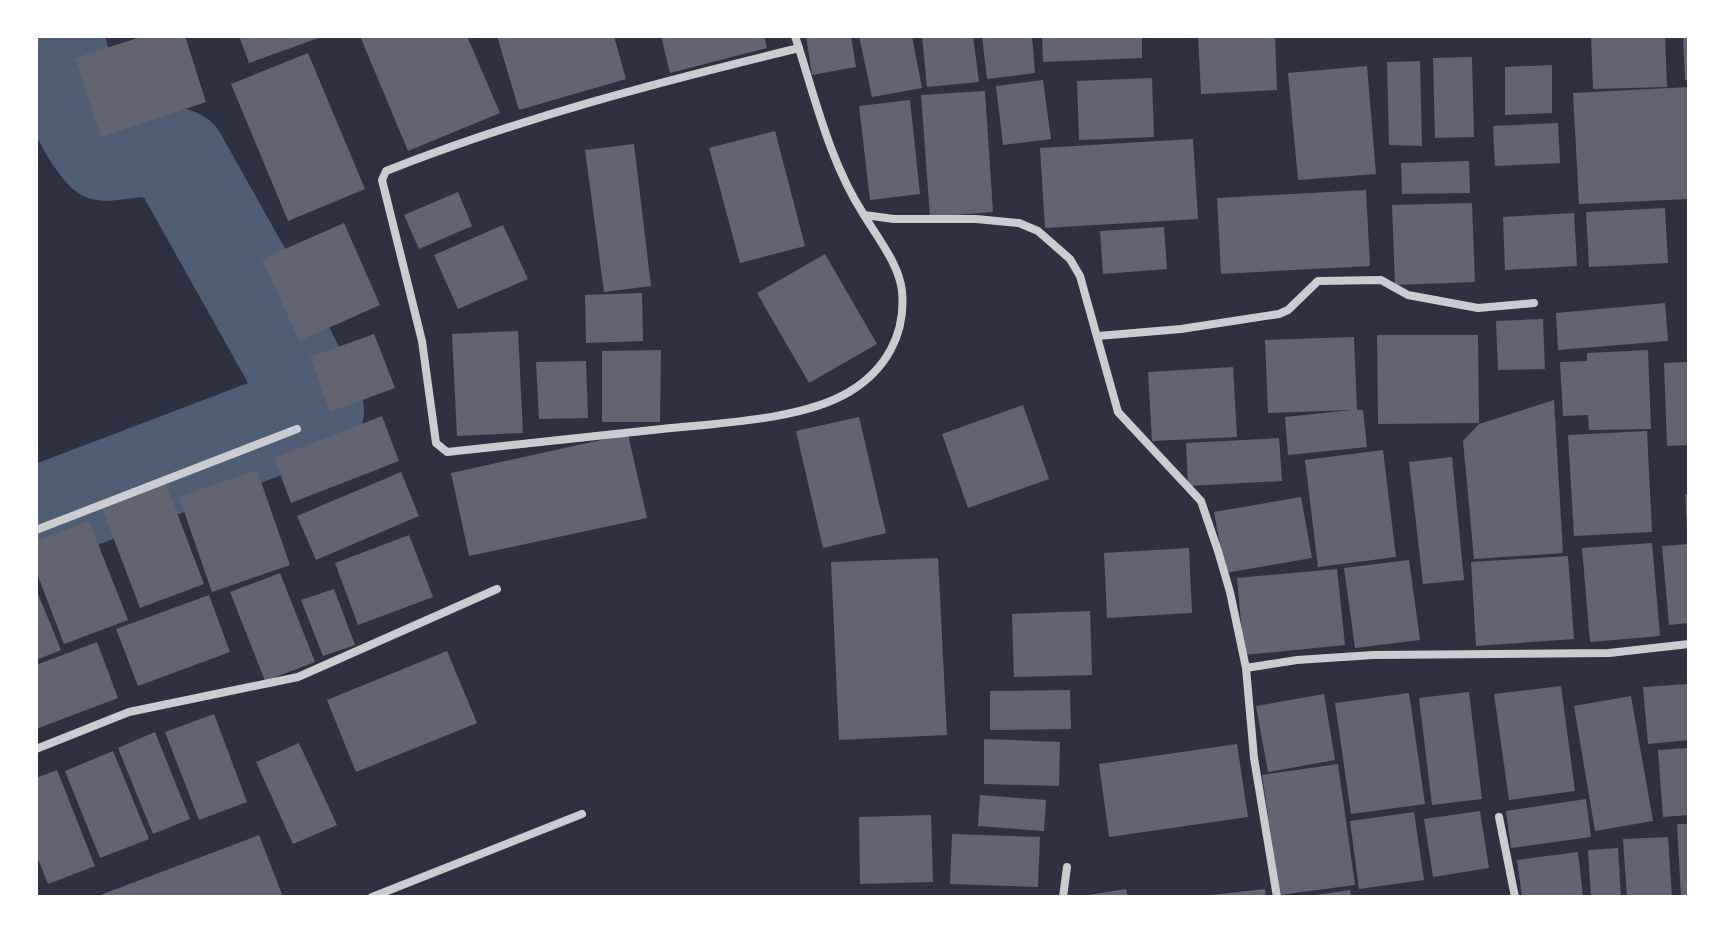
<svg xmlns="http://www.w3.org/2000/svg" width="1725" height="933" font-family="Quicksand,sans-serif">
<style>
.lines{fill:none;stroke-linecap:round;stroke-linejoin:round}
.river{stroke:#4f5d75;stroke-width:98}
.building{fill:#626471}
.minor{stroke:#caccd0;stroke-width:8}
</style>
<rect width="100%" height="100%" fill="#2d3142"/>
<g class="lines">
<!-- river -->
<path class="river" d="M 36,516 L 315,410 L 288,354 L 178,158 L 147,147 L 105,152 C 79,126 64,72 54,36"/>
</g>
<!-- building -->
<g class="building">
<path d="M 144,36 L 185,36 L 206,102 L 101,137 L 75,58 Z"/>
<path d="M 239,36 L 324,36 L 249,63 Z"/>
<path d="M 360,36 L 467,36 L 500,113 L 408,151 Z"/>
<path d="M 497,36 L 614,36 L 626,79 L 519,110 Z"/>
<path d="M 661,36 L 764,36 L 767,48 L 670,73 Z"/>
<path d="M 806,36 L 851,36 L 856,67 L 812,75 Z"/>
<path d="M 859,36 L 912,36 L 922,88 L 872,97 Z"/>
<path d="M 922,36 L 973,36 L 979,82 L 927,87 Z"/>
<path d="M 982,36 L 1032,36 L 1035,73 L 987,79 Z"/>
<path d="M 1042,36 L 1142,36 L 1142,58 L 1043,62 Z"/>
<path d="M 1198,36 L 1275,36 L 1277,90 L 1201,94 Z"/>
<path d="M 1591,36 L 1665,36 L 1667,87 L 1593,89 Z"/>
<path d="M 1683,36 L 1689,36 L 1689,80 L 1685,80 Z"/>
<path d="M 308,53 L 365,189 L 288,221 L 231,84 Z"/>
<path d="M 1472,57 L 1474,137 L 1435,138 L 1433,58 Z"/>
<path d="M 1420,61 L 1422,146 L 1389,145 L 1387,62 Z"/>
<path d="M 1552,65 L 1552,113 L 1505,115 L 1505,67 Z"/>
<path d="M 1367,66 L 1376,174 L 1298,180 L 1288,73 Z"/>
<path d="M 1152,78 L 1154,137 L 1079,140 L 1077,81 Z"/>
<path d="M 1043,80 L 1051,139 L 1003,145 L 996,86 Z"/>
<path d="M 1689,87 L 1689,199 L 1579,204 L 1573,93 Z"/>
<path d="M 985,91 L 993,212 L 930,217 L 921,95 Z"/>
<path d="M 910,100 L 920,194 L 870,200 L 859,106 Z"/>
<path d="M 1558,123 L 1560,163 L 1495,166 L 1493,126 Z"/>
<path d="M 775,131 L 805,246 L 740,263 L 709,148 Z"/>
<path d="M 1193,139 L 1198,219 L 1045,228 L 1040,148 Z"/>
<path d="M 634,144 L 651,286 L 604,292 L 585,150 Z"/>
<path d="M 1469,161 L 1470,193 L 1402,194 L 1401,163 Z"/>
<path d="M 1366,190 L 1370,266 L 1221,274 L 1217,198 Z"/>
<path d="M 458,192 L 472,226 L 419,249 L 404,215 Z"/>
<path d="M 1472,203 L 1475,282 L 1395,285 L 1392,205 Z"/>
<path d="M 1665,208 L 1668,263 L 1589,267 L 1586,212 Z"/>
<path d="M 1574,213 L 1577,266 L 1505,270 L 1503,217 Z"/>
<path d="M 344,223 L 380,305 L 299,341 L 262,259 Z"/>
<path d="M 503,225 L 528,279 L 458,309 L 434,255 Z"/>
<path d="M 1164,227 L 1167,269 L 1103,274 L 1100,231 Z"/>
<path d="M 825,254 L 877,344 L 809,383 L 757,293 Z"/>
<path d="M 642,293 L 643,341 L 586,343 L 585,295 Z"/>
<path d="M 1665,303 L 1668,341 L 1558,350 L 1556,313 Z"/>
<path d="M 1543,319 L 1545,369 L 1498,370 L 1496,321 Z"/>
<path d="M 518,331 L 523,433 L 457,436 L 452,334 Z"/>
<path d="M 374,334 L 395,388 L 330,412 L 310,357 Z"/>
<path d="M 1377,335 L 1478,335 L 1479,423 L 1378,424 Z"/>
<path d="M 1354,337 L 1357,410 L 1363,410 L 1367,447 L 1288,455 L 1285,417 L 1352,410 L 1268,413 L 1265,340 Z"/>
<path d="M 661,350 L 660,422 L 602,422 L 602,351 Z"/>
<path d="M 1648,350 L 1651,429 L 1589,430 L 1588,415 L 1563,416 L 1560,362 L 1587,361 L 1587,353 Z"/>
<path d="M 586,361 L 588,418 L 539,419 L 536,362 Z"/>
<path d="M 1689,362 L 1689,445 L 1667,446 L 1664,363 Z"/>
<path d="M 1233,367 L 1237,437 L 1152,441 L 1148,372 Z"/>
<path d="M 1554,400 L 1563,553 L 1474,559 L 1463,441 L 1479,424 Z"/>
<path d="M 1023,405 L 1049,479 L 968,508 L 942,434 Z"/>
<path d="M 382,416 L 399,461 L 291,503 L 274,458 Z"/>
<path d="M 859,417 L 886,533 L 823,548 L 796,431 Z"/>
<path d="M 1647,431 L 1652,532 L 1574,536 L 1568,435 Z"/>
<path d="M 628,434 L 647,518 L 469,556 L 451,473 Z"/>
<path d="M 1279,438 L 1282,481 L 1188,486 L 1186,443 Z"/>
<path d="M 1383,450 L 1396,557 L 1318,567 L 1305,460 Z"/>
<path d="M 1452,457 L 1464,580 L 1423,584 L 1409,462 Z"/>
<path d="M 257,470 L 290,565 L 212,592 L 179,497 Z"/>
<path d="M 401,472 L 419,516 L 316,560 L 297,516 Z"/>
<path d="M 166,484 L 204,584 L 140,608 L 102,508 Z"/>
<path d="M 1685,494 L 1689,494 L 1689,528 L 1687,529 Z"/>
<path d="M 1301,497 L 1312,558 L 1225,573 L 1214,512 Z"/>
<path d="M 89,521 L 128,620 L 64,644 L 36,571 L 36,541 Z"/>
<path d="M 409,535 L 433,597 L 358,625 L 335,563 Z"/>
<path d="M 1652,543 L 1660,636 L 1590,642 L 1582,548 Z"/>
<path d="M 1689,544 L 1689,623 L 1669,625 L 1662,546 Z"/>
<path d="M 1189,548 L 1192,613 L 1107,618 L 1104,553 Z"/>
<path d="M 1568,556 L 1574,639 L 1476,646 L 1471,562 Z"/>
<path d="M 938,558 L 947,735 L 839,740 L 831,562 Z"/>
<path d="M 1409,560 L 1420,640 L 1355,648 L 1344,568 Z"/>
<path d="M 1337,569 L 1345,645 L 1244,655 L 1237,578 Z"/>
<path d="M 280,573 L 315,662 L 265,681 L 230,592 Z"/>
<path d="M 36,589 L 61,650 L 36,660 Z"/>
<path d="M 334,589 L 355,645 L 323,656 L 301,600 Z"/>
<path d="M 209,595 L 230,652 L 138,686 L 116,629 Z"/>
<path d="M 1090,611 L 1092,675 L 1014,677 L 1012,614 Z"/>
<path d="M 97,642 L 118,698 L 36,729 L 36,665 Z"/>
<path d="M 447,651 L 477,723 L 356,772 L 327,700 Z"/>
<path d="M 1689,684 L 1689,740 L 1648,744 L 1643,687 Z"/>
<path d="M 1561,686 L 1575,791 L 1509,800 L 1494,694 Z"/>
<path d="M 1070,690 L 1071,729 L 990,730 L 990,691 Z"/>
<path d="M 1469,692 L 1482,799 L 1432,805 L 1419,698 Z"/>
<path d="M 1409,693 L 1425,804 L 1351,814 L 1335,703 Z"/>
<path d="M 1324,694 L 1335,760 L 1268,772 L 1256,706 Z"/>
<path d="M 1631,696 L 1653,821 L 1595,831 L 1574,706 Z"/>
<path d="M 214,714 L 247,802 L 199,820 L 165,732 Z"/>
<path d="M 155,732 L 190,819 L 153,834 L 118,748 Z"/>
<path d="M 984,739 L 1060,742 L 1059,786 L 984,784 Z"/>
<path d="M 299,743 L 337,825 L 293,844 L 256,762 Z"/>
<path d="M 1237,744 L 1248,817 L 1109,837 L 1099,764 Z"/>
<path d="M 1689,748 L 1689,815 L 1663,817 L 1658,750 Z"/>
<path d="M 113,751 L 149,839 L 100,858 L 65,771 Z"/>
<path d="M 1338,764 L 1355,885 L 1280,895 L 1262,775 Z"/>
<path d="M 57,770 L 95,866 L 48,884 L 36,854 L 36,778 Z"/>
<path d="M 980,795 L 1046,800 L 1044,831 L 978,826 Z"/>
<path d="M 1586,799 L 1591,837 L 1511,848 L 1506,811 Z"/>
<path d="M 1480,811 L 1489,868 L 1433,877 L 1424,819 Z"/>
<path d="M 1414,812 L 1424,880 L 1359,889 L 1350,821 Z"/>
<path d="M 931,815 L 933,882 L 860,884 L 859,817 Z"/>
<path d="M 1677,824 L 1689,824 L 1689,897 L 1681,897 Z"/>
<path d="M 952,834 L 1040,837 L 1038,887 L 950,884 Z"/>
<path d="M 259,835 L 283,897 L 95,897 Z"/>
<path d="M 1668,837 L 1672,897 L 1627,897 L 1623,839 Z"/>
<path d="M 1618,848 L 1621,897 L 1591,897 L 1588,850 Z"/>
<path d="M 1578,852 L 1583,897 L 1522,897 L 1517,860 Z"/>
<path d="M 1126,889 L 1128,897 L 1088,897 L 1088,895 Z"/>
<path d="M 1265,889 L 1266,897 L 1212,897 L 1211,895 Z"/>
<path d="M 1350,890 L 1351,897 L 1315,897 L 1315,895 Z"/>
</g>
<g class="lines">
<!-- minor -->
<g class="minor">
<path d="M 795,36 C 815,97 829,161 864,215 L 894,219 L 976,219 L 1019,223 L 1038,231 L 1070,259 L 1080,276 L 1118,412 L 1201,501 L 1218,551 L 1230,592 L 1246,668 L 1254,758 L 1277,897"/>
<path d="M 799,48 C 659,82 520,118 386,171 L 382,180 L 422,341 L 436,443 L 447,452 C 522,444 596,436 671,428 C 723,423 804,419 849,392 C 886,370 906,334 902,291 C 899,264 877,237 864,215"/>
<path d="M 1098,336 L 1181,329 L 1279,314 L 1288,310 L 1318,281 L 1381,280 L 1408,295 L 1478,308 L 1534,303"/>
<path d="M 36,530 L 297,429"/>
<path d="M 1246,668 L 1297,660 L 1373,655 L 1609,653 L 1689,644"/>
<path d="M 36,749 L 129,712 L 298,677 L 497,589"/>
<path d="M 1499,817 L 1515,897"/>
<path d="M 372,897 L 582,814"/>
<path d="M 1063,897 L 1067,867"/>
</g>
</g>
<!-- border -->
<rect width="1725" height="933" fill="none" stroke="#ffffff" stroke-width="76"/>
</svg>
